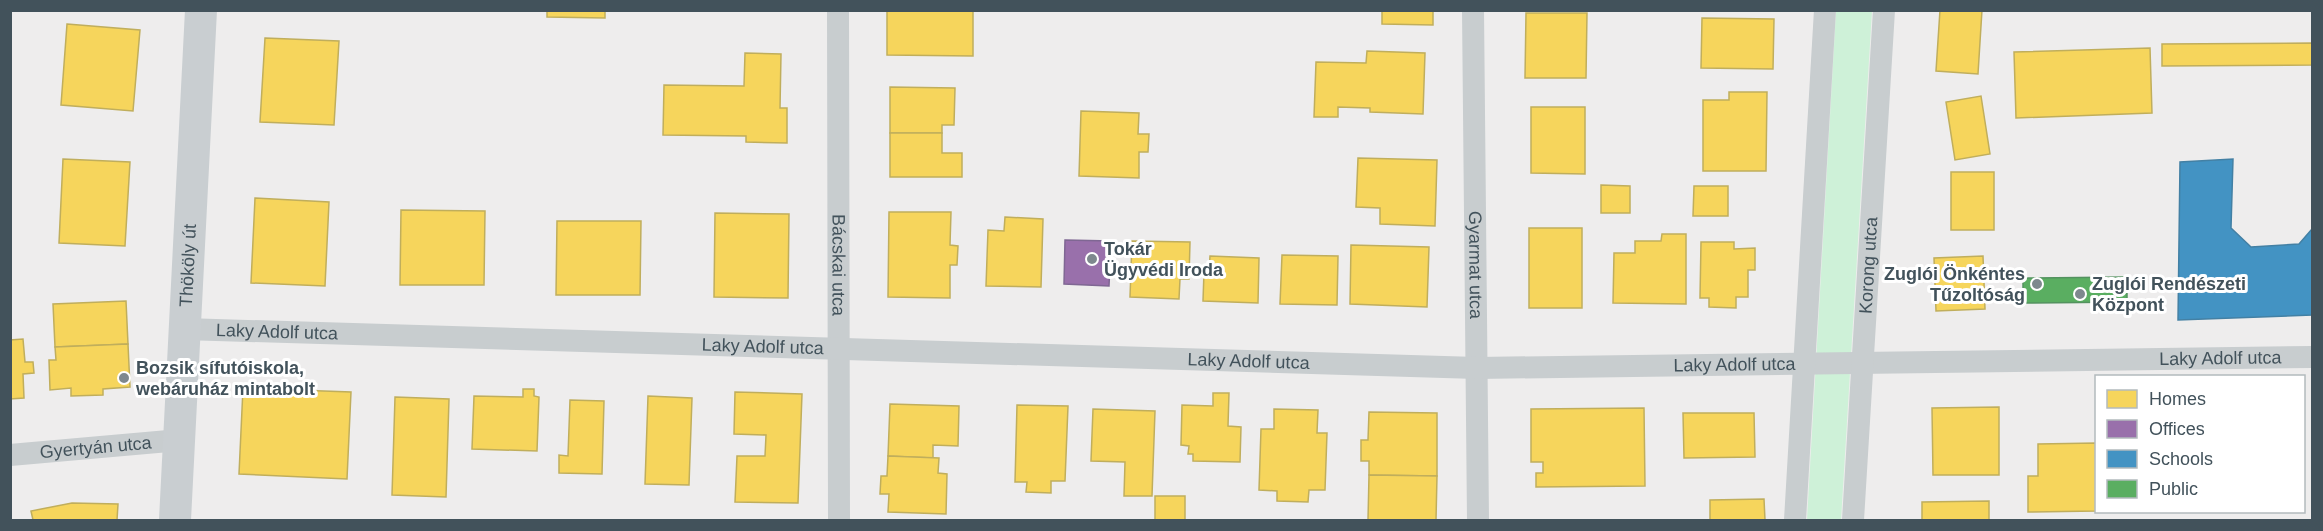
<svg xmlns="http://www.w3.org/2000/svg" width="2323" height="531" font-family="Arial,sans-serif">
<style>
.green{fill:#cef1d8}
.homes{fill:#f6d55c;stroke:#c0ae5c;stroke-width:1.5}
.offices{fill:#9970ab;stroke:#7f6793;stroke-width:1.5}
.schools{fill:#4393c3;stroke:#4380a4;stroke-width:1.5}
.public{fill:#5aae61;stroke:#53925f;stroke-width:1.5}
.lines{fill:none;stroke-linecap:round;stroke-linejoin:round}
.minor{stroke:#c8cdcf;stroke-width:22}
.secondary{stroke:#c9ced1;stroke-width:32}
.poi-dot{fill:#7e888e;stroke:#fff;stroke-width:2}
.labels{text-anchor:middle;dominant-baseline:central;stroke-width:6;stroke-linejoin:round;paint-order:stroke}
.poi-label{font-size:18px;font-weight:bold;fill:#42525b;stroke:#fff;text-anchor:start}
.street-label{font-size:18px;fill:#42525b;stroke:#fff}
</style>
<rect width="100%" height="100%" fill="#eeeded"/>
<!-- green -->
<path class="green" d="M 1836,11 L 1872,11 L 1841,520 L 1807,520 Z"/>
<!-- homes -->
<g class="homes">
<path d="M 547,10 L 605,10 L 605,18 L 547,17 Z"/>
<path d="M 887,10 L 973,10 L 973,56 L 887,55 Z"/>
<path d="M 1382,10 L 1433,10 L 1433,25 L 1382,24 Z"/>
<path d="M 1940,10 L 1982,10 L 1978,74 L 1936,71 Z"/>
<path d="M 1526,13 L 1587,13 L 1586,78 L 1525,78 Z"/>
<path d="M 1702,18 L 1774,19 L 1773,69 L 1701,68 Z"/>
<path d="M 67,24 L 140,30 L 133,111 L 61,105 Z"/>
<path d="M 265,38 L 339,41 L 334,125 L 260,122 Z"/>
<path d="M 2312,43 L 2312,65 L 2162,66 L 2162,44 Z"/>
<path d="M 2150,48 L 2152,113 L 2016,118 L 2014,52 Z"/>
<path d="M 1367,51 L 1425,53 L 1423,114 L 1370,112 L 1370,108 L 1338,107 L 1338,117 L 1314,117 L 1316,62 L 1366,63 Z"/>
<path d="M 745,53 L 781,54 L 780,108 L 787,108 L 787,143 L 746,142 L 746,136 L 663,135 L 664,85 L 744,86 Z"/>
<path d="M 890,87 L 955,88 L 954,125 L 942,125 L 942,133 L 890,133 Z"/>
<path d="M 1729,92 L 1767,92 L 1766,171 L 1703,171 L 1703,100 L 1729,100 Z"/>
<path d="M 1981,96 L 1990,154 L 1955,160 L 1946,102 Z"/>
<path d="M 1531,107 L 1585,107 L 1585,174 L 1531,173 Z"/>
<path d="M 1081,111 L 1139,113 L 1138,134 L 1149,134 L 1148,152 L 1139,152 L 1139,178 L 1079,176 Z"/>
<path d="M 890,133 L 942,133 L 942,153 L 962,153 L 962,177 L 890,177 Z"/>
<path d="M 1358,158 L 1437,160 L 1435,226 L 1380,224 L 1380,208 L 1356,207 Z"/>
<path d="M 63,159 L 130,162 L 125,246 L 59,243 Z"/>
<rect x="1951" y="172" width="43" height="58"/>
<path d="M 1601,185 L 1630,186 L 1630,213 L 1601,213 Z"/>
<path d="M 1694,186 L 1728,186 L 1728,216 L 1693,216 Z"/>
<path d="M 255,198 L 329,202 L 325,286 L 251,283 Z"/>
<path d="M 401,210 L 485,211 L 484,285 L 400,285 Z"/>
<path d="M 889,212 L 951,212 L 950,245 L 958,246 L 957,265 L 950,265 L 950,298 L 888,297 Z"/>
<path d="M 715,213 L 789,214 L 788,298 L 714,297 Z"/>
<path d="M 1005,217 L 1043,219 L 1041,287 L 986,286 L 988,230 L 1004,231 Z"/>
<path d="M 557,221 L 641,221 L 640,295 L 556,295 Z"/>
<rect x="1529" y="228" width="53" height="80"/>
<path d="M 1662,234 L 1686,234 L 1686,304 L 1613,303 L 1614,253 L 1635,253 L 1635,241 L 1661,241 Z"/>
<path d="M 1132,241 L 1190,242 L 1189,279 L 1180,279 L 1179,299 L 1130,297 Z"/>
<path d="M 1701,242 L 1734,242 L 1734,249 L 1755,248 L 1755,270 L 1748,270 L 1748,297 L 1736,297 L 1736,308 L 1709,307 L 1709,298 L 1700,298 Z"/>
<path d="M 1351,245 L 1429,247 L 1427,307 L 1350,304 Z"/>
<path d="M 1282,255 L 1338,256 L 1337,305 L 1280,304 Z"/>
<path d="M 1210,256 L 1259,258 L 1258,303 L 1203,301 L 1204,272 L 1209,272 Z"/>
<path d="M 1983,256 L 1985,309 L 1936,311 L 1934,258 Z"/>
<path d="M 126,301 L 128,344 L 55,347 L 53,304 Z"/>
<path d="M 23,339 L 25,362 L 33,362 L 34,373 L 23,374 L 24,398 L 10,399 L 10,340 Z"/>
<path d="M 128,344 L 130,387 L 103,389 L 103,395 L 71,396 L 71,388 L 50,390 L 49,360 L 56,360 L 55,347 Z"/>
<path d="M 243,388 L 351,392 L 347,479 L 239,474 Z"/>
<path d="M 523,389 L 534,389 L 534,396 L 539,397 L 537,451 L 472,449 L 474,396 L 523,397 Z"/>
<path d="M 735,392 L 802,394 L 798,503 L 735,502 L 737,456 L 765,456 L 766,435 L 734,434 Z"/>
<path d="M 1213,393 L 1229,393 L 1228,426 L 1241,427 L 1240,462 L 1193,461 L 1193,454 L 1188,454 L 1189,446 L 1181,445 L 1182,405 L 1213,406 Z"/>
<path d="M 648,396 L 692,398 L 689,485 L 645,484 Z"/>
<path d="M 395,397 L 449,399 L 446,497 L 392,495 Z"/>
<path d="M 570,400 L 604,401 L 602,474 L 559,473 L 559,455 L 568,456 Z"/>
<path d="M 890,404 L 959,406 L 958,446 L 933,445 L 933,458 L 888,456 Z"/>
<path d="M 1017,405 L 1068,406 L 1065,481 L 1051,481 L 1051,493 L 1026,492 L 1027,482 L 1015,482 Z"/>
<path d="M 1999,407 L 1999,475 L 1933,475 L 1932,408 Z"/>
<path d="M 1644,408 L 1645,486 L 1536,487 L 1536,473 L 1543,473 L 1543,462 L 1531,462 L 1531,409 Z"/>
<path d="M 1093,409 L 1155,411 L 1152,496 L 1124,496 L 1125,462 L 1091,461 Z"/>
<path d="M 1274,409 L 1318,410 L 1317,433 L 1327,433 L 1325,490 L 1309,490 L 1308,502 L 1277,501 L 1277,491 L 1259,490 L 1261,429 L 1274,429 Z"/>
<path d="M 1369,412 L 1437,413 L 1437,476 L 1369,475 L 1369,461 L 1361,461 L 1361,440 L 1368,440 Z"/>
<path d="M 1683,413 L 1754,413 L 1755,457 L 1684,458 Z"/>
<path d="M 2096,443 L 2096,511 L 2028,512 L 2028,476 L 2038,476 L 2038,444 Z"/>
<path d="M 888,456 L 939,458 L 938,473 L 947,474 L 946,514 L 888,512 L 889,494 L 880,494 L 881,476 L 887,476 Z"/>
<path d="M 1369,475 L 1437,476 L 1436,520 L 1368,520 Z"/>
<rect x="1155" y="496" width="30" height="24"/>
<path d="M 1764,499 L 1765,520 L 1710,520 L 1710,500 Z"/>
<path d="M 1989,501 L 1989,520 L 1922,520 L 1922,502 Z"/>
<path d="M 72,503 L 118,504 L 117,520 L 33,520 L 31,511 Z"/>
</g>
<!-- offices -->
<path class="offices" d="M 1065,240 L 1111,241 L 1109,286 L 1064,284 Z"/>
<!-- schools -->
<path class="schools" d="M 2233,159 L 2231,228 L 2251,247 L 2299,244 L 2312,229 L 2312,315 L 2178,320 L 2180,162 Z"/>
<!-- public -->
<path class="public" d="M 2127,277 L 2127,302 L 2023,303 L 2023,278 Z"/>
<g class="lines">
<!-- minor -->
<g class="minor">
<path id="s1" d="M 838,10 L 839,520"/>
<path id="s2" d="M 1473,10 L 1478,520"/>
<path id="s3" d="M 184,329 L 1477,368 L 2312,357"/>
<path id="s4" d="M 10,455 L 180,440"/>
<path d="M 1795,520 L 1825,10"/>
<path id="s5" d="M 1853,520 L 1884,10"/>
</g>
<!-- secondary -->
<path class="secondary" id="s6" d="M 175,520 L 201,10"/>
</g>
<!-- markers -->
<g class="poi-dot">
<circle cx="1092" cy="259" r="6"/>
<circle cx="2037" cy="284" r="6"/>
<circle cx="2080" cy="294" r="6"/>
<circle cx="124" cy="378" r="6"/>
</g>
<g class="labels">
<!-- poi labels -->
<g class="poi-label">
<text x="1104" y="249">Tokár<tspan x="1104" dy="21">Ügyvédi Iroda</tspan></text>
<text x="2025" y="274" text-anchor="end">Zuglói Önkéntes<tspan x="2025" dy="21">Tűzoltóság</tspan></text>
<text x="2092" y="284">Zuglói Rendészeti<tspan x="2092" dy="21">Központ</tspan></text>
<text x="136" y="368">Bozsik sífutóiskola,<tspan x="136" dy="21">webáruház mintabolt</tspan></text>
</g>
<!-- street labels -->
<g class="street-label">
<text stroke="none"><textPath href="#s6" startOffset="255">Thököly út</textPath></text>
<text stroke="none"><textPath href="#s2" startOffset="255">Gyarmat utca</textPath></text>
<text stroke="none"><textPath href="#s1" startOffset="255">Bácskai utca</textPath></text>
<text stroke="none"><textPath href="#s5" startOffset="255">Korong utca</textPath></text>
<text stroke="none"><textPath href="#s3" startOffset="93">Laky Adolf utca</textPath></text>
<text stroke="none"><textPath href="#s3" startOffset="579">Laky Adolf utca</textPath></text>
<text stroke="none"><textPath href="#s3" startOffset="2037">Laky Adolf utca</textPath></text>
<text stroke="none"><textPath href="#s3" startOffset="1065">Laky Adolf utca</textPath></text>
<text stroke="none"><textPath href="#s3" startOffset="1551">Laky Adolf utca</textPath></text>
<text stroke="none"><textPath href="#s4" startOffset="86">Gyertyán utca</textPath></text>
</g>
</g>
<!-- border -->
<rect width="2323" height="531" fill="none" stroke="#42525b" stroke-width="24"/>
<!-- legend -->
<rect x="2095" y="375" width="210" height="138" fill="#ffffff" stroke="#b3babd" stroke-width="1.5"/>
<rect x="2107" y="390" width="30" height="18" fill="#f6d55c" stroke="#b3babd" stroke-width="1.5"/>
<text x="2149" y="405" font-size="18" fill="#42525b">Homes</text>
<rect x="2107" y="420" width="30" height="18" fill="#9970ab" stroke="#b3babd" stroke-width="1.5"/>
<text x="2149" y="435" font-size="18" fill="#42525b">Offices</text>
<rect x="2107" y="450" width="30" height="18" fill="#4393c3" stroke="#b3babd" stroke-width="1.5"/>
<text x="2149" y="465" font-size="18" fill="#42525b">Schools</text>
<rect x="2107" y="480" width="30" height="18" fill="#5aae61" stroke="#b3babd" stroke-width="1.5"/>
<text x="2149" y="495" font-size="18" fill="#42525b">Public</text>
</svg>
